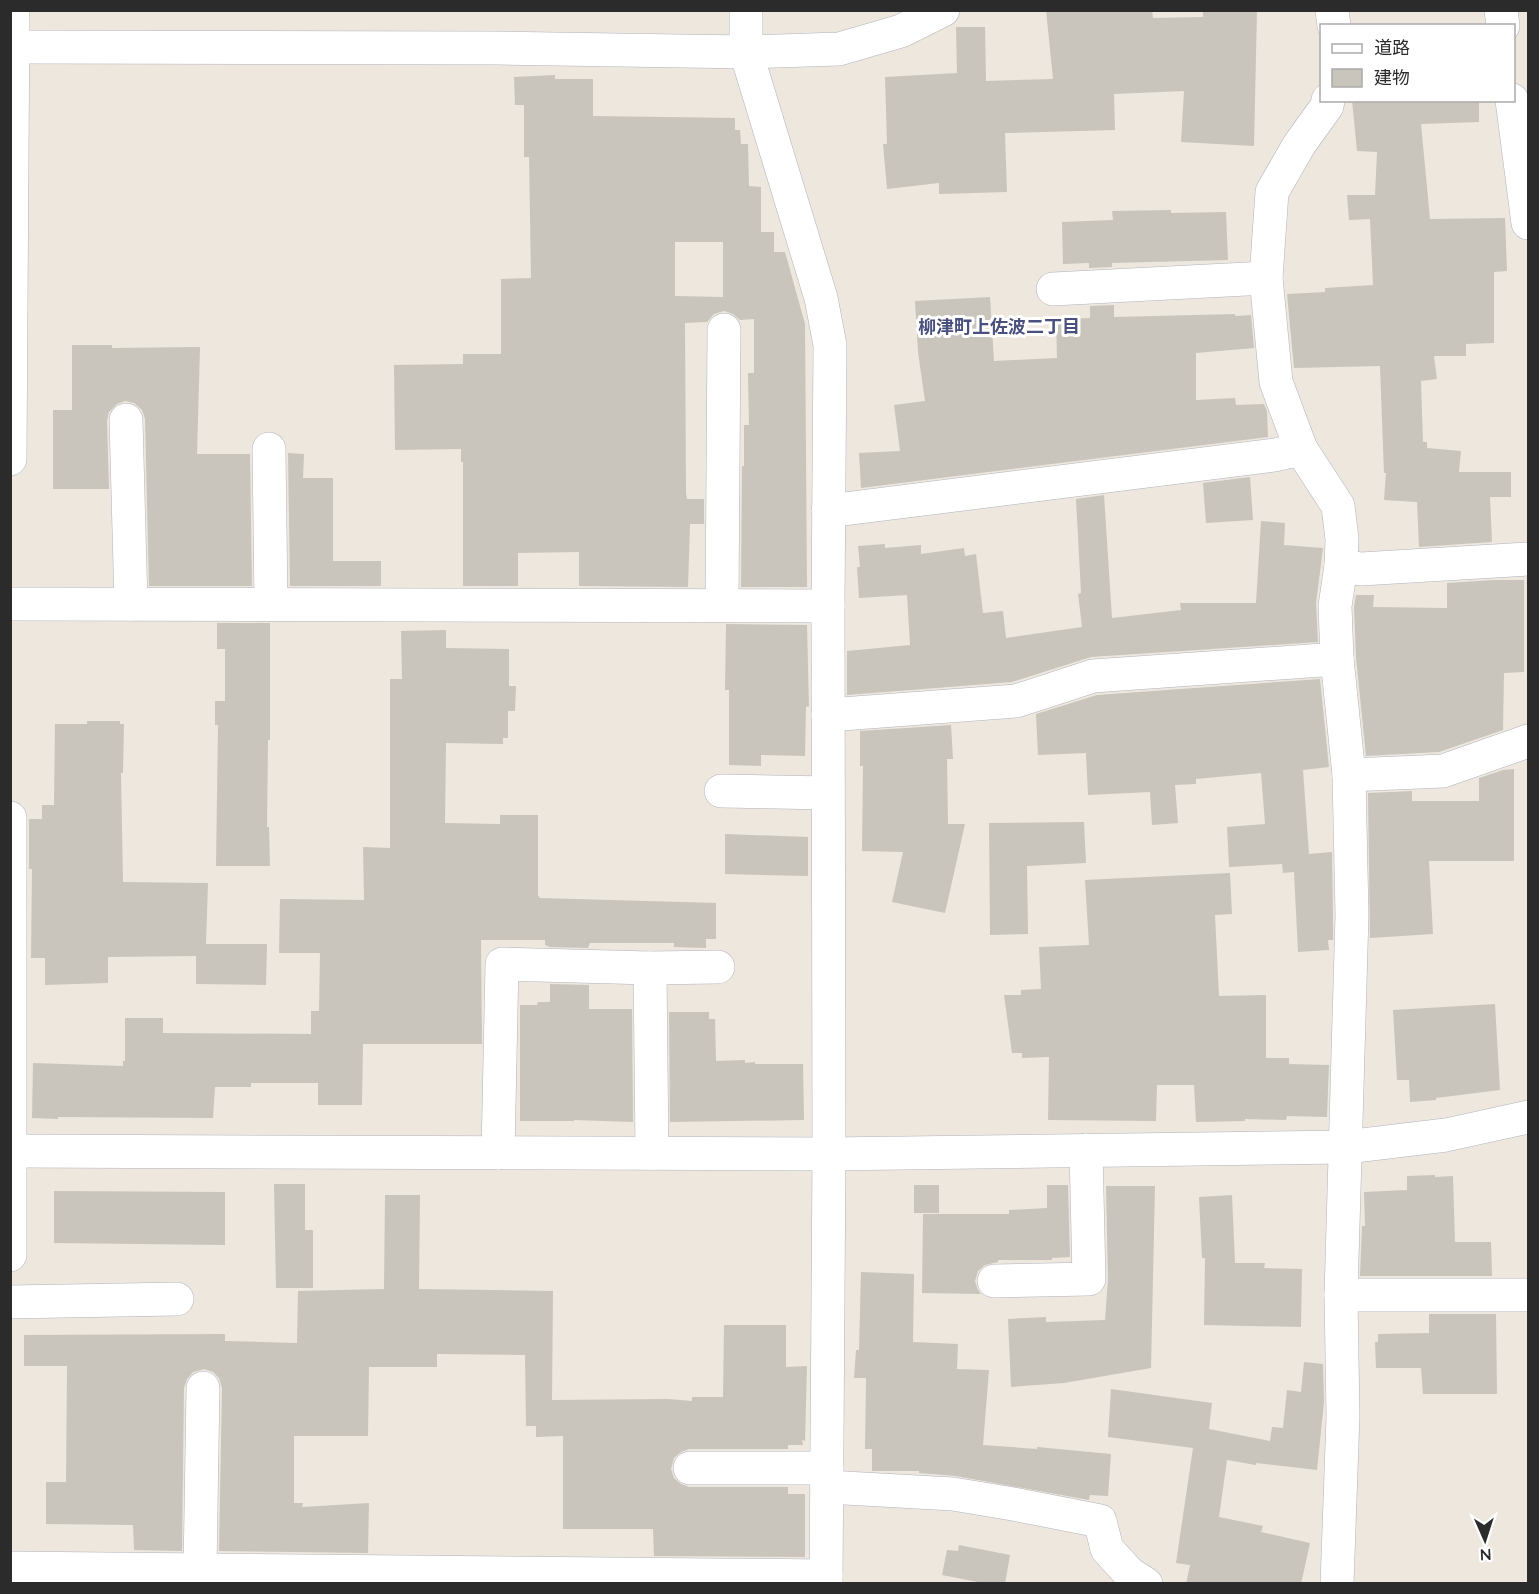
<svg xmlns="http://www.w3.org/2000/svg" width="1539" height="1594" font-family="Quicksand,'Noto Sans JP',sans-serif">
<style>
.building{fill:#c9c5bc;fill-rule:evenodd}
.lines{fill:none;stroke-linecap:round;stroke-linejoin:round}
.minor-casing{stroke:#b1b2bf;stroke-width:34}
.minor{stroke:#fff;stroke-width:33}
.labels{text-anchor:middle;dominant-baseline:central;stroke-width:6;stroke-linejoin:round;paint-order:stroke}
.neighbourhood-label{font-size:18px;font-weight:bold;fill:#4a507d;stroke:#fff}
</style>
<rect width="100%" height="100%" fill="#ede7dd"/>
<!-- building -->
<g class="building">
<path d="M 1046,10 L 1152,10 L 1153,18 L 1203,17 L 1203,10 L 1257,10 L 1254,146 L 1181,142 L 1184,91 L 1114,94 L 1115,130 L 1005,133 L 1007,192 L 939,194 L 939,183 L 887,189 L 883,144 L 887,144 L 885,77 L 957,73 L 956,27 L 985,27 L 986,81 L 1053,79 Z"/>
<path d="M 555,75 L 555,79 L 593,79 L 593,116 L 735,118 L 735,130 L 740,130 L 741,144 L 748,144 L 749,186 L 761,187 L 761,232 L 774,232 L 774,252 L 785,252 L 805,324 L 807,587 L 741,587 L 742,466 L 744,466 L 744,425 L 749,425 L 748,373 L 754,373 L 754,319 L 740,320 L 733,314 L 724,311 L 714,314 L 707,322 L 685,323 L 686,493 L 687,499 L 704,499 L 704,524 L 690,524 L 688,587 L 579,586 L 579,552 L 518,553 L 518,586 L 463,586 L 463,462 L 461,462 L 461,449 L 395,450 L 394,365 L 463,364 L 463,354 L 501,354 L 501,279 L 531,278 L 529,157 L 524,157 L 524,105 L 515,105 L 514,77 ZM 675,242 L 723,242 L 723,297 L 675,296 Z"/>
<path d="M 1352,100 L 1479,100 L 1479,122 L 1421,124 L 1430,219 L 1505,218 L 1507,271 L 1494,272 L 1494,343 L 1466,344 L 1466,356 L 1434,356 L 1437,379 L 1421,381 L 1423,442 L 1427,442 L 1427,448 L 1461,451 L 1459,472 L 1511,472 L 1511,497 L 1490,497 L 1492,542 L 1419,547 L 1417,502 L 1384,500 L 1386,473 L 1384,473 L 1380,366 L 1294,368 L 1287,294 L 1325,292 L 1325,288 L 1373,285 L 1370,219 L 1349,220 L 1347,195 L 1375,195 L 1377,152 L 1357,151 Z"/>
<path d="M 1171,210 L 1171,213 L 1226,212 L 1228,260 L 1112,263 L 1112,267 L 1089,268 L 1089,263 L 1063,264 L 1062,222 L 1113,220 L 1112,211 Z"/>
<path d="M 990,297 L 994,361 L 1057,358 L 1056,319 L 1090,318 L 1090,306 L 1114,305 L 1114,317 L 1235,314 L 1235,316 L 1251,315 L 1254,348 L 1196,353 L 1196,400 L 1235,398 L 1236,405 L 1264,404 L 1267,411 L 1268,437 L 861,488 L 859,453 L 900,451 L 894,405 L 925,401 L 918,352 L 915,301 Z"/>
<path d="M 72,345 L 112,345 L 112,348 L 200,347 L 197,454 L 250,454 L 252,586 L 149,586 L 145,419 L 142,410 L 134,403 L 125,401 L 117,404 L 109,412 L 107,421 L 109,489 L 53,489 L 53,410 L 72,410 Z"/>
<path d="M 288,453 L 304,454 L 303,478 L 333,478 L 333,561 L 381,561 L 381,586 L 290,586 Z"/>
<path d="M 1250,477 L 1253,520 L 1206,523 L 1203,483 Z"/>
<path d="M 1104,495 L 1112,618 L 1181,610 L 1180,603 L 1256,603 L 1261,521 L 1285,523 L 1284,545 L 1323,548 L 1316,603 L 1318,642 L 1091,657 L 1012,682 L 847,695 L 847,651 L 910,645 L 907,595 L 859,598 L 857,567 L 860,567 L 858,546 L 885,544 L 885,548 L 921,545 L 921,554 L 964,548 L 965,556 L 976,554 L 983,613 L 1003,611 L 1006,638 L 1082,627 L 1078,594 L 1081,593 L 1076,499 Z"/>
<path d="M 1494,580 L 1524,580 L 1524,672 L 1504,673 L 1503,730 L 1439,752 L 1366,756 L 1356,658 L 1354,607 L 1356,595 L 1374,595 L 1373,607 L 1447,608 L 1447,583 Z"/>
<path d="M 217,623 L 270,623 L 270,740 L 268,740 L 267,827 L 269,827 L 270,866 L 216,866 L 218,725 L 215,725 L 215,701 L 225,701 L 225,649 L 217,649 Z"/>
<path d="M 726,624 L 807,625 L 809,706 L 806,707 L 805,756 L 761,755 L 761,766 L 729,765 L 729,690 L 725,690 Z"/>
<path d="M 446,630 L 446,648 L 509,649 L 509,686 L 516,686 L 515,711 L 508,711 L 508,738 L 503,738 L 503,744 L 446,743 L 445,823 L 500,824 L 500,815 L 538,815 L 538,895 L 540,898 L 716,903 L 716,939 L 706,939 L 706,948 L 674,947 L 674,943 L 590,943 L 588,948 L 550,947 L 545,945 L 545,940 L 481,940 L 482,1044 L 363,1044 L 362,1105 L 318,1105 L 318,1083 L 251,1083 L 251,1087 L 215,1087 L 213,1118 L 58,1117 L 58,1119 L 32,1118 L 33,1063 L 123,1066 L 123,1061 L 125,1061 L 125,1018 L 163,1018 L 163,1033 L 311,1034 L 311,1011 L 319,1011 L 320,953 L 279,953 L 280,899 L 364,900 L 363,847 L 390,848 L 390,679 L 402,679 L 401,631 Z"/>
<path d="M 1320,679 L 1329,767 L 1303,770 L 1309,854 L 1332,852 L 1333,915 L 1333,940 L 1328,940 L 1329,950 L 1298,952 L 1294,872 L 1283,873 L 1282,864 L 1229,867 L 1227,827 L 1265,824 L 1261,773 L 1196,779 L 1196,784 L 1175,785 L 1178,823 L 1152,825 L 1150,792 L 1088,795 L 1086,753 L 1038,755 L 1036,714 L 1097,695 Z"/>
<path d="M 87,721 L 120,721 L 120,724 L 124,724 L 123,773 L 121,773 L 123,882 L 208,883 L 206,944 L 267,944 L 266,985 L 196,984 L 196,956 L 108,957 L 108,983 L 45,985 L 45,958 L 31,958 L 32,869 L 29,869 L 29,819 L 42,819 L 42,805 L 54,805 L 55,724 L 87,724 Z"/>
<path d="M 951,725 L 953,759 L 947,759 L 948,824 L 965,824 L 945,913 L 892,902 L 903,852 L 862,851 L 863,766 L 860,766 L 860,731 Z"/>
<path d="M 1514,769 L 1514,861 L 1429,861 L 1433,934 L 1370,938 L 1368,793 L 1412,791 L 1412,801 L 1479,801 L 1479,778 L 1503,770 Z"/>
<path d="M 1084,822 L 1086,863 L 1027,866 L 1028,934 L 990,935 L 989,823 Z"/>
<path d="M 725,834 L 808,837 L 808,876 L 725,874 Z"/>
<path d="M 1230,873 L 1232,914 L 1215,915 L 1219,996 L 1266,995 L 1266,1058 L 1289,1058 L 1289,1064 L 1329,1065 L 1327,1117 L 1287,1116 L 1286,1120 L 1245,1119 L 1245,1121 L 1196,1122 L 1194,1085 L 1157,1085 L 1156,1121 L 1048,1120 L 1049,1057 L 1022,1058 L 1022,1053 L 1012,1053 L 1004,995 L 1021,995 L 1021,990 L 1041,989 L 1039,947 L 1089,945 L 1085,880 Z"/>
<path d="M 550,984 L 589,985 L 589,1009 L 632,1009 L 633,1122 L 574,1120 L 574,1121 L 520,1121 L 520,1005 L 537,1005 L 538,1002 L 550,1002 Z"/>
<path d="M 1495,1004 L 1500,1090 L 1436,1098 L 1436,1100 L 1410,1102 L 1409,1080 L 1397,1080 L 1393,1010 Z"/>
<path d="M 669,1012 L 709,1012 L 709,1019 L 715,1019 L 716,1061 L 745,1060 L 745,1063 L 755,1062 L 755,1064 L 803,1064 L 804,1120 L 670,1122 Z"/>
<path d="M 1435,1175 L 1435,1177 L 1453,1176 L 1455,1242 L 1491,1242 L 1492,1276 L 1360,1276 L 1362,1226 L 1365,1226 L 1364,1192 L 1407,1190 L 1407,1176 Z"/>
<path d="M 274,1184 L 305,1184 L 305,1230 L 313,1230 L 313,1288 L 276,1288 Z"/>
<rect x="914" y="1185" width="25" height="28"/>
<path d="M 1047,1185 L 1068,1185 L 1070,1257 L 1052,1258 L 1052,1260 L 998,1260 L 998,1262 L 985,1265 L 978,1271 L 975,1281 L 978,1290 L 981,1294 L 922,1293 L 923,1214 L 1009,1214 L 1009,1210 L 1047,1208 Z"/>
<path d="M 1106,1186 L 1155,1186 L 1151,1368 L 1064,1383 L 1011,1387 L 1008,1319 L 1046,1317 L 1046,1322 L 1105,1320 L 1108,1279 Z"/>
<path d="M 54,1191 L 225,1192 L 225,1245 L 54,1243 Z"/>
<path d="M 385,1195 L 420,1195 L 419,1289 L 553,1291 L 552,1400 L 668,1399 L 692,1401 L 692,1397 L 723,1397 L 724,1325 L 786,1325 L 786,1367 L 807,1366 L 805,1441 L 802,1440 L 803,1445 L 788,1445 L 788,1449 L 689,1449 L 681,1452 L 674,1458 L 671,1469 L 674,1478 L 681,1484 L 689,1487 L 788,1487 L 788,1494 L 805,1494 L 805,1557 L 654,1556 L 653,1529 L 563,1529 L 563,1436 L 536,1437 L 536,1426 L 526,1426 L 525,1355 L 437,1354 L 437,1367 L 369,1367 L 368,1436 L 294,1436 L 294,1503 L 303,1503 L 302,1507 L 369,1503 L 368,1553 L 219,1551 L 222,1388 L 219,1378 L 213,1372 L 204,1369 L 193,1372 L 187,1379 L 184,1388 L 182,1551 L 134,1550 L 133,1525 L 46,1524 L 46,1482 L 66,1482 L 67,1366 L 24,1366 L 24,1335 L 225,1334 L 225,1341 L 297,1343 L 298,1291 L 384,1289 Z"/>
<path d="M 1232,1195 L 1235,1263 L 1265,1263 L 1264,1268 L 1302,1269 L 1301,1327 L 1204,1325 L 1205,1258 L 1202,1258 L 1199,1197 Z"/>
<path d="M 861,1272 L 914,1274 L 913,1342 L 958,1344 L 957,1369 L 989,1370 L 983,1445 L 1037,1449 L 1037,1447 L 1111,1454 L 1108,1496 L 1090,1495 L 1089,1500 L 956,1476 L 919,1473 L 919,1471 L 872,1471 L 872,1449 L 865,1449 L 866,1378 L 854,1378 L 856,1350 L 859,1350 Z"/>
<path d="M 1429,1314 L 1496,1314 L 1497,1394 L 1423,1394 L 1421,1368 L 1376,1368 L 1375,1342 L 1378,1342 L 1378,1334 L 1429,1333 Z"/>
<path d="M 1304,1362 L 1323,1364 L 1324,1402 L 1317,1470 L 1256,1463 L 1256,1465 L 1227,1460 L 1219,1517 L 1263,1526 L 1261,1532 L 1310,1543 L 1301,1584 L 1186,1584 L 1190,1565 L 1176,1563 L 1193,1448 L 1108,1437 L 1111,1389 L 1212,1403 L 1209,1429 L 1270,1441 L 1272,1427 L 1283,1428 L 1287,1390 L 1301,1392 Z"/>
<path d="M 959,1545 L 1010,1555 L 1005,1584 L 988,1584 L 942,1575 L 947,1550 L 958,1551 Z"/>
</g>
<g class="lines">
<defs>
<g id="minor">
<path d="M 746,10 L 746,52 L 821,298 L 830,345 L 828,606 L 829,1154 L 826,1584"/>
<path d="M 1332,10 L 1334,26"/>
<path d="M 1501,10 L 1503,26"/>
<path d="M 10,47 L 496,48 L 746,52 L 839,49 L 901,31 L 943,10"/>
<path d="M 1328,100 L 1327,106 L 1299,145 L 1272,192 L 1266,278 L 1276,382 L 1301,449 L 1338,506 L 1342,539 L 1341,566 L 1335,606 L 1337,659 L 1349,775 L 1352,915 L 1341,1295 L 1343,1416 L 1337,1584"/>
<path d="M 1512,100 L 1528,223"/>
<path d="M 1053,289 L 1266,278"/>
<path d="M 126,420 L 131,604"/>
<path d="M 269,449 L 271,604"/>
<path d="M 10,459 L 13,10"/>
<path d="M 828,511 L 1275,455 L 1301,449"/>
<path d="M 1341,566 L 1361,569 L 1528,559"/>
<path d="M 10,604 L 828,606"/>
<path d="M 722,605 L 724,330"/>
<path d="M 828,715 L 1016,701 L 1093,676 L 1337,659"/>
<path d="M 1349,775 L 1443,771 L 1528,741"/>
<path d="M 721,791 L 828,793"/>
<path d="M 10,818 L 10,1255"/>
<path d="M 650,968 L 652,1153"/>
<path d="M 10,1151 L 829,1154 L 1346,1147 L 1446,1135 L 1528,1117"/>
<path d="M 498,1153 L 502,964 L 650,968 L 718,967"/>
<path d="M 994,1281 L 1089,1279 L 1086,1150"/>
<path d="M 1341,1295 L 1528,1295"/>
<path d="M 10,1302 L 177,1299"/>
<path d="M 690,1468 L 827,1468"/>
<path d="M 827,1487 L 953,1494 L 1013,1504 L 1100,1521 L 1107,1549 L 1129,1573 L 1146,1584"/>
<path d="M 10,1568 L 826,1576"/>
<path d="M 200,1570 L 203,1388"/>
</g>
</defs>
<!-- minor casing -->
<use href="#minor" class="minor-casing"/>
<!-- minor -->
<use href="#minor" class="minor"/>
</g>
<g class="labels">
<!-- neighbourhood labels -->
<g class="neighbourhood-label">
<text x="999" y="326">柳津町上佐波二丁目</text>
</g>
</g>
<!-- border -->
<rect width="1539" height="1594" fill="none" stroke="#2b2b2b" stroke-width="24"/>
<!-- legend -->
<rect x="1320" y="24" width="195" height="78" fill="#ffffff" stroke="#aaaaaa" stroke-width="1.5"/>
<rect x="1332" y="44" width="30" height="9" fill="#ffffff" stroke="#aaaaaa" stroke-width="1.5"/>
<text x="1374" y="54" font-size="18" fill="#2b2b2b">道路</text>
<rect x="1332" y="69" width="30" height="18" fill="#c9c5bc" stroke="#aaaaaa" stroke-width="1.5"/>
<text x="1374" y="84" font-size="18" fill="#2b2b2b">建物</text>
<!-- north arrow -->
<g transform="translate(1485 1540) rotate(177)" stroke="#ffffff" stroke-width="4.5" paint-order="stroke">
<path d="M0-4.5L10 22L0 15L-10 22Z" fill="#2b2b2b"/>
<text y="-9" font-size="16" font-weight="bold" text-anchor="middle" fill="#2b2b2b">N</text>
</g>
</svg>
